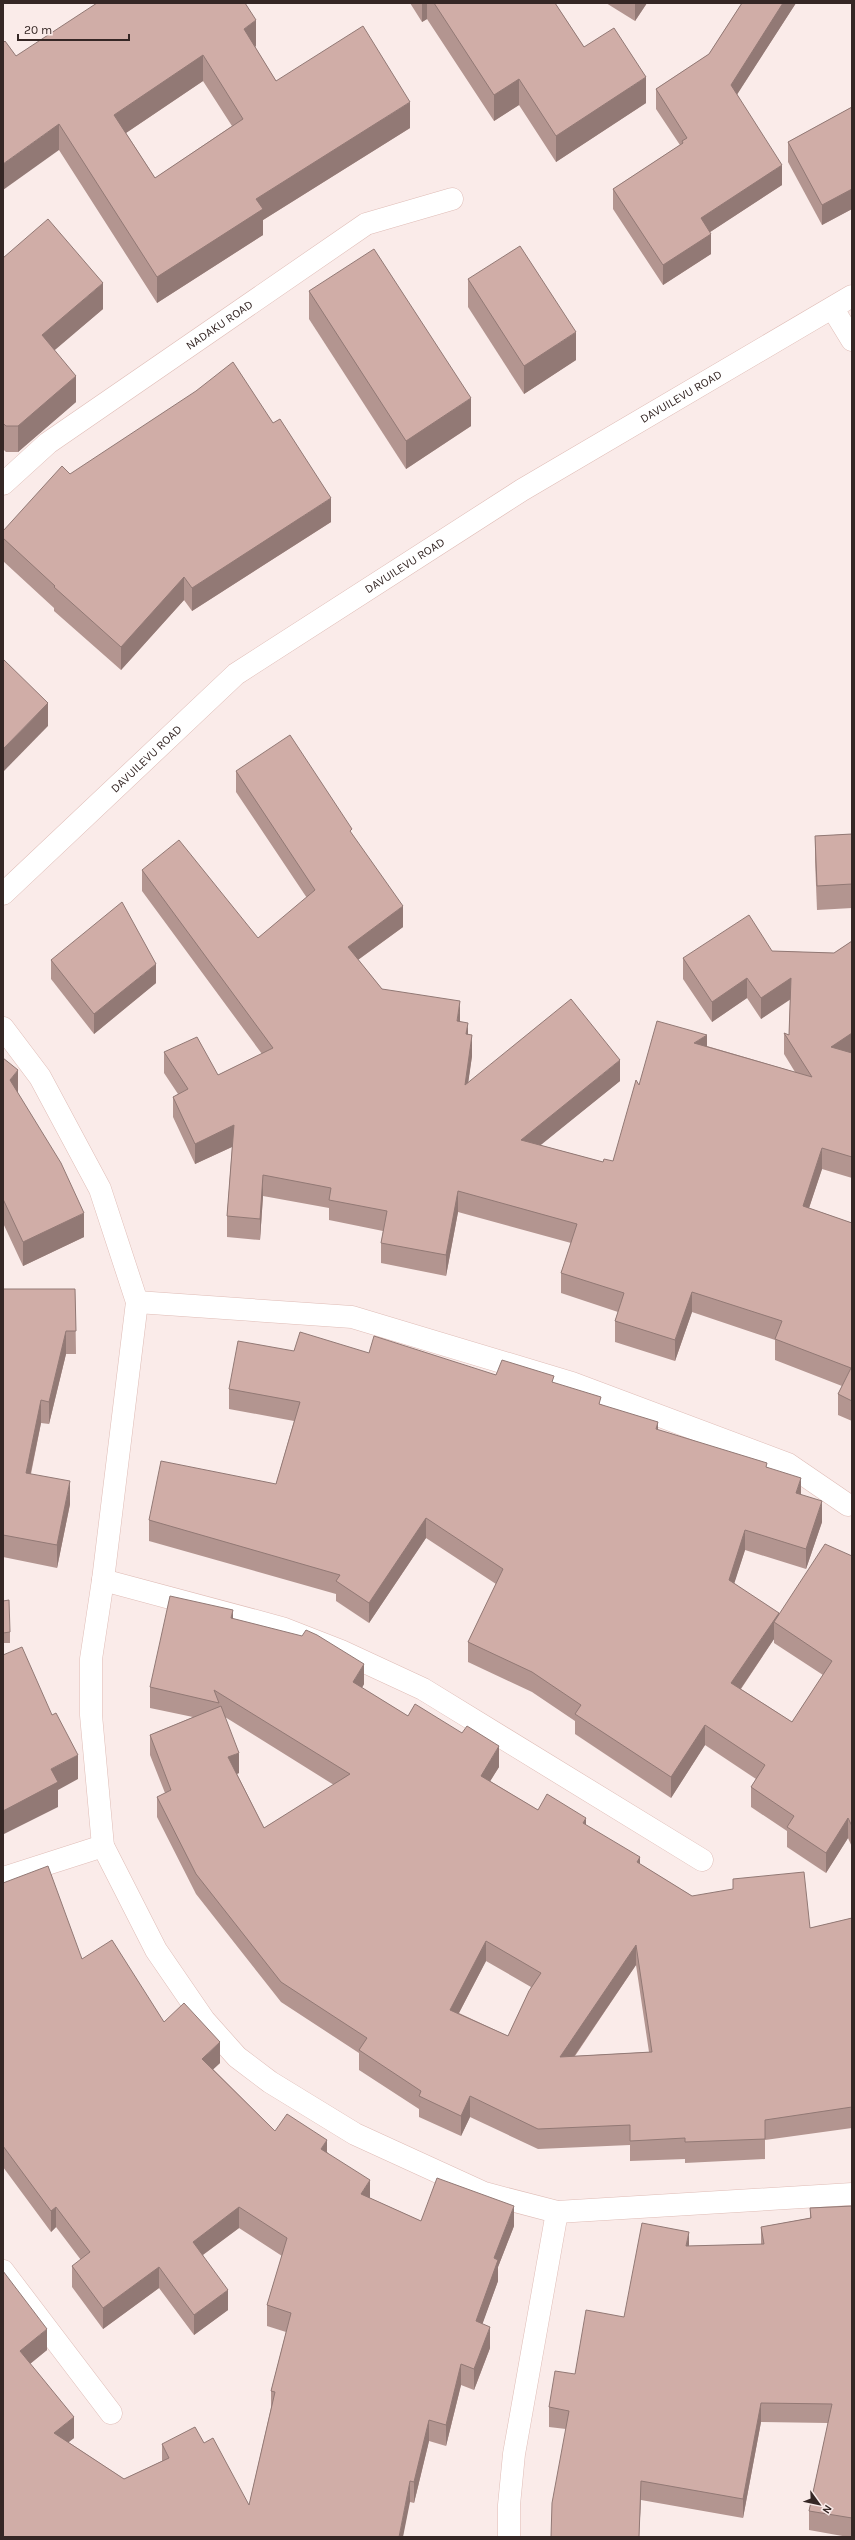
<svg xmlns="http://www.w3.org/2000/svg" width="855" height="2540" font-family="Karla,sans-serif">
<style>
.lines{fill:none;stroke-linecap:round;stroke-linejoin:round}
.minor-casing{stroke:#dfbcb6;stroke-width:23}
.minor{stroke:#fff;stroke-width:22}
.wall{fill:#b39590;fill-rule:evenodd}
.shaded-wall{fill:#927975}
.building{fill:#d0ada7;stroke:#927975;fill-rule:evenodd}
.labels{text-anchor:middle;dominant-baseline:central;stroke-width:3;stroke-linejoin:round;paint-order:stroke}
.street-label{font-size:12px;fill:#352725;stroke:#faebe9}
</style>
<rect width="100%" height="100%" fill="#faebe9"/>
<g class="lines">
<defs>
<g id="minor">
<path d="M 833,309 L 852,340"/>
<path id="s1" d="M 3,484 L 48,443 L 366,224 L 452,199"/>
<path id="s2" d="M 3,894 L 236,674 L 522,490 L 852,296"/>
<path d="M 3,1028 L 40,1077 L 100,1189 L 137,1302 L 103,1580 L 91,1659 L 91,1715 L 103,1846 L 156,1950 L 204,2020 L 237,2057 L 270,2082 L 355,2134 L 484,2193 L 557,2212 L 852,2194"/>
<path d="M 137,1302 L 352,1317 L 572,1383 L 788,1464 L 848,1505"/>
<path d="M 103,1580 L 282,1628 L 341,1651 L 423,1689 L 702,1860"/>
<path d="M 3,1878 L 103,1846"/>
<path d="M 3,2271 L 111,2413"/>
<path d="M 509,2537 L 509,2505 L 514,2454 L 557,2212"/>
</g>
</defs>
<!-- minor casing -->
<use href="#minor" class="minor-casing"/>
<!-- minor -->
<use href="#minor" class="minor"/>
</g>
<!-- wall -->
<g class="wall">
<path d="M 410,3 L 555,3 L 584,47 L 646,103 L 556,162 L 519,105 L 494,121 L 427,19 L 422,22 Z"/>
<path d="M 606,3 L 647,3 L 635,21 Z"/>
<path d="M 742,3 L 796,3 L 737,94 L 782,185 L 710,232 L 711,254 L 663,285 L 613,209 L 613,189 L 680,145 L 656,109 L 656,89 L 709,54 Z"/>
<path d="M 256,46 L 255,47 L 276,81 L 410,128 L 263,220 L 263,235 L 157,303 L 59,150 L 16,56 ZM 203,81 L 232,126 L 155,178 L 126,133 Z"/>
<path d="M 852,107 L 852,209 L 822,225 L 788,162 L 788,142 Z"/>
<path d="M 3,258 L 103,309 L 54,350 L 76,402 L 18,452 L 6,452 L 3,449 Z"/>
<path d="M 468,279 L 576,360 L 524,394 L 468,307 Z"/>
<path d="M 309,291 L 471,426 L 406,469 L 309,319 Z"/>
<path d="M 70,474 L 331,522 L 192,611 L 184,600 L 121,670 L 54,611 L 54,608 L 3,561 L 3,531 Z"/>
<path d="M 236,771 L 352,834 L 403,927 L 358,960 L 382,989 L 460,1021 L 468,1034 L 472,1056 L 468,1082 L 620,1081 L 540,1145 L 603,1162 L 613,1161 L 639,1085 L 707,1046 L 795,1072 L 784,1054 L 784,1033 L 789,1035 L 790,999 L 761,1019 L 747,998 L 712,1022 L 683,979 L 683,958 L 772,951 L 834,953 L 852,941 L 852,1178 L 822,1169 L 809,1208 L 852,1223 L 852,1421 L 838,1415 L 838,1394 L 842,1386 L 775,1360 L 775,1340 L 692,1312 L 675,1361 L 615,1342 L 615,1321 L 618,1312 L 561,1293 L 561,1273 L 571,1243 L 458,1212 L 446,1276 L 381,1263 L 381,1243 L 383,1231 L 329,1220 L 329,1208 L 263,1196 L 260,1240 L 227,1237 L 227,1216 L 232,1147 L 195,1164 L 173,1117 L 173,1097 L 178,1094 L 164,1073 L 164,1052 L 218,1075 L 262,1054 L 142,891 L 142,870 L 258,938 L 307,898 L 236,792 Z"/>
<path d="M 852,834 L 852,908 L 817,910 L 815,860 L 815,836 Z"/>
<path d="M 51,960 L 156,983 L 94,1034 L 51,979 Z"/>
<path d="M 3,1058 L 18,1093 L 84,1237 L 23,1266 L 3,1223 Z"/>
<path d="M 3,1289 L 75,1289 L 76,1354 L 66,1354 L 49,1424 L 41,1423 L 31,1474 L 70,1504 L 57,1568 L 3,1557 Z"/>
<path d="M 294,1351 L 369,1353 L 496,1375 L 554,1383 L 658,1430 L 767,1467 L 801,1494 L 822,1522 L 806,1569 L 745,1550 L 734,1583 L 779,1616 L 852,1556 L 852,1847 L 848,1838 L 826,1873 L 787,1847 L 787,1831 L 751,1807 L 751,1787 L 756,1779 L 705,1745 L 671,1798 L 575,1734 L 575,1721 L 532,1692 L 468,1662 L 468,1642 L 496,1584 L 426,1538 L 369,1623 L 336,1601 L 336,1594 L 149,1541 L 149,1520 L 276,1484 L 294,1421 L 229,1409 L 229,1389 ZM 774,1639 L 774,1643 L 823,1675 L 792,1722 L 741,1689 Z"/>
<path d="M 3,1601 L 10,1632 L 10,1643 L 3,1643 Z"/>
<path d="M 233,1619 L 364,1684 L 362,1688 L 408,1716 L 499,1767 L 490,1781 L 538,1810 L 586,1825 L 640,1864 L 692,1896 L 810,1928 L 852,1918 L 852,2128 L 765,2140 L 765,2159 L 685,2163 L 685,2159 L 630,2161 L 630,2145 L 538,2149 L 470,2117 L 461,2136 L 419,2117 L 419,2109 L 359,2070 L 359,2053 L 281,2002 L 196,1894 L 157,1817 L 157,1797 L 165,1793 L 150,1755 L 150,1735 L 193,1717 L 150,1708 L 150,1687 ZM 225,1717 L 334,1785 L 264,1828 L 237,1774 L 239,1773 ZM 486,1961 L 531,1987 L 508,2036 L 459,2013 ZM 636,1965 L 649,2052 L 575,2056 Z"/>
<path d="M 3,1883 L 82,1959 L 164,2022 L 220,2063 L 213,2069 L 275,2131 L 327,2152 L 370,2198 L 421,2221 L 514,2226 L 498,2267 L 498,2281 L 482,2324 L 490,2348 L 474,2390 L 461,2385 L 446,2446 L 429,2441 L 414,2503 L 410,2502 L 3,2537 L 3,2271 L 47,2350 L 30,2364 L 74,2438 L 68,2442 L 124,2479 L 162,2461 L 162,2444 L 204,2443 L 249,2505 L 271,2408 L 271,2391 L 286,2332 L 267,2326 L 267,2305 L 282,2256 L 239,2228 L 203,2255 L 228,2310 L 194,2335 L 159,2288 L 103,2329 L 72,2287 L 72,2266 L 81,2260 L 56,2227 L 51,2232 L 3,2167 Z"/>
<path d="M 852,2206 L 852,2537 L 848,2537 L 809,2530 L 809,2511 L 828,2423 L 761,2422 L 743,2518 L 641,2500 L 566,2429 L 549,2427 L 549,2407 L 575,2374 L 624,2317 L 689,2246 L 761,2244 L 761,2227 L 810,2218 L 810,2208 Z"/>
</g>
<!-- shaded-wall -->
<g class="shaded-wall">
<path d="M 422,3 L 427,3 L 427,19 L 422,22 Z"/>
<path d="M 635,3 L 647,3 L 635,21 Z"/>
<path d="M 783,3 L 796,3 L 731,104 L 731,85 Z"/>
<path d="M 256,20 L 256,46 L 244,55 L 244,29 Z"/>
<path d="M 203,55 L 203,81 L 114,141 L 114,115 Z"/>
<path d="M 646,77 L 646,103 L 556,162 L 556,136 Z"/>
<path d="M 519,79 L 519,105 L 494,121 L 494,95 Z"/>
<path d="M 410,102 L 410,128 L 263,220 L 263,235 L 157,303 L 157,277 L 256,199 Z"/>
<path d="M 59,124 L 59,150 L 3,190 L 3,164 Z"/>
<path d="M 782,165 L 782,185 L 701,238 L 701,218 Z"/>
<path d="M 852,189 L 852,209 L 822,225 L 822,205 Z"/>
<path d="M 711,234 L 711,254 L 663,285 L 663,265 Z"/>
<path d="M 103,283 L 103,309 L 42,361 L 42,335 Z"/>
<path d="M 576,332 L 576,360 L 524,394 L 524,366 Z"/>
<path d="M 76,376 L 76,402 L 18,452 L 18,426 Z"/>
<path d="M 471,398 L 471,426 L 406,469 L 406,441 Z"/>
<path d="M 331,498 L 331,522 L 192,611 L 192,588 Z"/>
<path d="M 184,577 L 184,600 L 121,670 L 121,647 Z"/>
<path d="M 48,703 L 48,726 L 3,772 L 3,749 Z"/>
<path d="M 403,906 L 403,927 L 348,967 L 348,947 Z"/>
<path d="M 156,964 L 156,983 L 94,1034 L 94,1014 Z"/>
<path d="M 747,978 L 747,998 L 712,1022 L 712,1002 Z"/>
<path d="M 791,978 L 791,999 L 761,1019 L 761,998 Z"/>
<path d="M 460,1001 L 460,1022 L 457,1021 Z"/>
<path d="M 468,1023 L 468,1043 L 466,1034 Z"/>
<path d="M 852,1033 L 852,1054 L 831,1047 Z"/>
<path d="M 472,1035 L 472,1056 L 465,1106 L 465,1085 Z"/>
<path d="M 707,1035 L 707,1055 L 694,1043 Z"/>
<path d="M 620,1060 L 620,1081 L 521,1161 L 521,1140 Z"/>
<path d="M 18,1070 L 18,1094 L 10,1080 Z"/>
<path d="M 234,1125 L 234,1146 L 195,1164 L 195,1144 Z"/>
<path d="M 822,1148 L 822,1169 L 803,1226 L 803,1206 Z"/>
<path d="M 263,1175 L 263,1196 L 260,1240 L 260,1219 Z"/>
<path d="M 458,1191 L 458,1212 L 446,1276 L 446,1255 Z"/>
<path d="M 84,1213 L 84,1237 L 23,1266 L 23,1242 Z"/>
<path d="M 692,1292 L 692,1312 L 675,1361 L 675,1340 Z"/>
<path d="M 66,1331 L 66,1354 L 49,1424 L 49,1402 Z"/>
<path d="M 41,1400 L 41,1423 L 26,1495 L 26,1473 Z"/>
<path d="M 658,1422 L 658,1443 L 656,1429 Z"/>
<path d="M 801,1478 L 801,1498 L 796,1493 Z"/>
<path d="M 70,1481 L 70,1504 L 57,1568 L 57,1545 Z"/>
<path d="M 822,1501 L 822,1522 L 806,1569 L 806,1549 Z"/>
<path d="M 426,1518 L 426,1538 L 369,1623 L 369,1603 Z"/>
<path d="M 745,1530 L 745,1550 L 729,1600 L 729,1580 Z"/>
<path d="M 233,1610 L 233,1630 L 231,1618 Z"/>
<path d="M 779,1613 L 779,1625 L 774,1622 L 774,1639 L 731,1703 L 731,1683 Z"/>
<path d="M 364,1664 L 364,1684 L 353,1703 L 353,1682 Z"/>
<path d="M 705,1725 L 705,1745 L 671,1798 L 671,1777 Z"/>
<path d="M 499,1746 L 499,1767 L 481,1796 L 481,1776 Z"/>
<path d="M 239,1753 L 239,1773 L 228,1777 L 228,1757 Z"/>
<path d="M 78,1755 L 78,1779 L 58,1790 L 58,1807 L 4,1834 L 4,1843 L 3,1843 L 3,1811 L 51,1769 Z"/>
<path d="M 586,1818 L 586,1838 L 583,1823 Z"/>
<path d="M 848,1818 L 848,1838 L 826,1873 L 826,1853 Z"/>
<path d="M 640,1857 L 640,1878 L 637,1862 Z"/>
<path d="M 486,1941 L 486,1961 L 450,2030 L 450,2010 Z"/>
<path d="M 636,1945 L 636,1965 L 560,2077 L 560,2057 Z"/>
<path d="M 220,2042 L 220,2063 L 202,2080 L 202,2059 Z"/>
<path d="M 470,2096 L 470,2117 L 461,2136 L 461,2116 Z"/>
<path d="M 327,2140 L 327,2161 L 321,2149 Z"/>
<path d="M 370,2180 L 370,2201 L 361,2194 Z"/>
<path d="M 514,2206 L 514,2226 L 498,2267 L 498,2281 L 476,2342 L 476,2321 L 494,2258 Z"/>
<path d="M 56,2207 L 56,2227 L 51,2232 L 51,2211 Z"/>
<path d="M 239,2207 L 239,2228 L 193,2262 L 193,2242 Z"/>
<path d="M 689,2232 L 689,2251 L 686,2246 Z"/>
<path d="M 159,2267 L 159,2288 L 103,2329 L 103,2308 Z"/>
<path d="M 228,2290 L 228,2310 L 194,2335 L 194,2315 Z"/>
<path d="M 490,2327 L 490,2348 L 474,2390 L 474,2369 Z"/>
<path d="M 47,2329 L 47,2350 L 20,2372 L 20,2351 Z"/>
<path d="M 461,2364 L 461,2385 L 446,2446 L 446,2425 Z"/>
<path d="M 761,2403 L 761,2422 L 743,2518 L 743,2499 Z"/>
<path d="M 74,2417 L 74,2438 L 54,2454 L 54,2433 Z"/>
<path d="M 429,2420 L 429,2441 L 414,2503 L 414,2482 Z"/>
<path d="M 410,2481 L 410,2502 L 403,2537 L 399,2537 Z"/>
<path d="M 641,2481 L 641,2500 L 639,2537 Z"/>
</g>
<!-- building -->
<g class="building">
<path d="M 97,3 L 245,3 L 256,20 L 244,29 L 276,81 L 363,26 L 410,102 L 256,199 L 263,209 L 157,277 L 59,124 L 3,164 L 3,43 L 5,41 L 16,56 ZM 203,55 L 243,119 L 155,178 L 114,115 Z"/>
<path d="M 434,3 L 555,3 L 584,47 L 614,28 L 646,77 L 556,136 L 519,79 L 494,95 Z"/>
<path d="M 742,3 L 783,3 L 731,85 L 782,165 L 701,218 L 711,234 L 663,265 L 613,189 L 683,143 L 682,141 L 687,138 L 656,89 L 709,54 Z"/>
<path d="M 852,107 L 852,189 L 822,205 L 788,142 Z"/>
<path d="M 48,219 L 103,283 L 42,335 L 76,376 L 18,426 L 6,426 L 3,423 L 3,258 Z"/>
<path d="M 520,246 L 576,332 L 524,366 L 468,279 Z"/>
<path d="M 374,249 L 471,398 L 406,441 L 309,291 Z"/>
<path d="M 233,362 L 273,423 L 280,419 L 331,498 L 192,588 L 184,577 L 121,647 L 54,587 L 55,586 L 3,538 L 3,531 L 62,466 L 70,474 L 196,391 Z"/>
<path d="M 3,659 L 48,703 L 3,749 Z"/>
<path d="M 290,735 L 352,829 L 350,831 L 403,906 L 348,947 L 382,989 L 460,1001 L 457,1021 L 468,1023 L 466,1034 L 472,1035 L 465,1085 L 571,999 L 620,1060 L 521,1140 L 603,1162 L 604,1159 L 613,1161 L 636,1080 L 639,1085 L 657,1021 L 707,1035 L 694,1043 L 812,1077 L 784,1033 L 789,1035 L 791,978 L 761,998 L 747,978 L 712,1002 L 683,958 L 749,915 L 772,951 L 834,953 L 852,941 L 852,1033 L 831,1047 L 852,1053 L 852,1157 L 822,1148 L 803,1206 L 852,1223 L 852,1401 L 838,1394 L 851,1368 L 775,1339 L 782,1321 L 692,1292 L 675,1340 L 615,1321 L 624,1293 L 561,1273 L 577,1224 L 458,1191 L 446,1255 L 381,1243 L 387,1211 L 329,1200 L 331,1188 L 263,1175 L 260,1219 L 227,1216 L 234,1125 L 195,1144 L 173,1097 L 188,1089 L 164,1052 L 197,1037 L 218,1075 L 273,1048 L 142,870 L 179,840 L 258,938 L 315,890 L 236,771 Z"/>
<path d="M 852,834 L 852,884 L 817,886 L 815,836 Z"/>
<path d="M 122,902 L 156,964 L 94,1014 L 51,960 Z"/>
<path d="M 3,1058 L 18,1070 L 10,1080 L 61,1163 L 84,1213 L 23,1242 L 3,1199 Z"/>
<path d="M 3,1289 L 75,1289 L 76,1331 L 66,1331 L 49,1402 L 41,1400 L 26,1473 L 70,1481 L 57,1545 L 3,1535 Z"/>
<path d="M 300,1332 L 369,1353 L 374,1336 L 496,1375 L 502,1360 L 554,1376 L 552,1382 L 601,1397 L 599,1404 L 658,1422 L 656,1429 L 767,1463 L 766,1467 L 801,1478 L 796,1493 L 822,1501 L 806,1549 L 745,1530 L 729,1580 L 779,1613 L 731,1683 L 792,1722 L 832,1661 L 774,1622 L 825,1544 L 852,1556 L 852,1826 L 848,1818 L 826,1853 L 787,1827 L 794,1816 L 751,1787 L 765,1765 L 705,1725 L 671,1777 L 575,1714 L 581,1705 L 532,1672 L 468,1642 L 503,1569 L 426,1518 L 369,1603 L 336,1581 L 340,1575 L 149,1520 L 161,1461 L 276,1484 L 300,1402 L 229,1389 L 238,1341 L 294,1351 Z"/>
<path d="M 170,1596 L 233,1610 L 231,1618 L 302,1636 L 306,1630 L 317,1635 L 364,1664 L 353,1682 L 408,1716 L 415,1704 L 462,1733 L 467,1726 L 499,1746 L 481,1776 L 538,1810 L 547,1794 L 586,1818 L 583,1823 L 640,1857 L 637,1862 L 692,1896 L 733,1889 L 733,1879 L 804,1872 L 810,1928 L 852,1918 L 852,2107 L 765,2120 L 765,2139 L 685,2142 L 685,2138 L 630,2141 L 630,2125 L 538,2129 L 470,2096 L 461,2116 L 419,2096 L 421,2091 L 359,2050 L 367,2038 L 281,1982 L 196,1874 L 157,1797 L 171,1790 L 150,1735 L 221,1706 L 239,1753 L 228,1757 L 264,1828 L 350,1774 L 214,1690 L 219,1703 L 150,1687 ZM 486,1941 L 541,1973 L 529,1991 L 508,2036 L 450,2010 ZM 636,1945 L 652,2052 L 560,2057 Z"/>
<path d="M 9,1600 L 10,1632 L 3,1633 L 3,1601 Z"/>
<path d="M 22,1647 L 52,1715 L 56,1713 L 78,1755 L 51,1769 L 58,1782 L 3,1811 L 3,1655 Z"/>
<path d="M 48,1866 L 82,1959 L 112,1940 L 164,2022 L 184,2003 L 220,2042 L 202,2059 L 275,2131 L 287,2114 L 327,2140 L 321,2149 L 370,2180 L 361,2194 L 421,2221 L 437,2178 L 514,2206 L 494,2258 L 498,2260 L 476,2321 L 490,2327 L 474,2369 L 461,2364 L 446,2425 L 429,2420 L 414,2482 L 410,2481 L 399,2537 L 3,2537 L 3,2271 L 47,2329 L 20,2351 L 74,2417 L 54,2433 L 124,2479 L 169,2458 L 162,2444 L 195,2427 L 204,2443 L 213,2438 L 249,2505 L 275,2392 L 271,2391 L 291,2313 L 267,2305 L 287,2238 L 239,2207 L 193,2242 L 228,2290 L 194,2315 L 159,2267 L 103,2308 L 72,2266 L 90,2252 L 56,2207 L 51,2211 L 3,2146 L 3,1883 Z"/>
<path d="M 852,2206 L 852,2518 L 809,2511 L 832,2404 L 761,2403 L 743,2499 L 641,2481 L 639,2537 L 551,2537 L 552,2503 L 569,2411 L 549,2407 L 555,2371 L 575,2374 L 586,2310 L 624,2317 L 642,2223 L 689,2232 L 686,2246 L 764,2244 L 761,2227 L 811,2218 L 810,2208 Z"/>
</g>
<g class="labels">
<!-- street labels -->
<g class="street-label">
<text stroke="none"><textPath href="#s1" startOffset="269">NADAKU ROAD</textPath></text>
<text stroke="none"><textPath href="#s2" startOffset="845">DAVUILEVU ROAD</textPath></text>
<text stroke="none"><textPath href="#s2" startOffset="521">DAVUILEVU ROAD</textPath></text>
<text stroke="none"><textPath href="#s2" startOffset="197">DAVUILEVU ROAD</textPath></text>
</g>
</g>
<!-- border -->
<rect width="855" height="2540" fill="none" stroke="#352725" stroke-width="8"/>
<!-- north arrow -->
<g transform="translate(819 2504) rotate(123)" stroke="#faebe9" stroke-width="3" paint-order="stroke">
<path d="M0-3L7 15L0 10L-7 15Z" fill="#352725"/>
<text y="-6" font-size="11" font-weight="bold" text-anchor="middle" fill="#352725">N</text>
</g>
<!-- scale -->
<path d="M18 34v6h111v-6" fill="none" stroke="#352725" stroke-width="2"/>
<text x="24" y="34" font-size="12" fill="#352725" stroke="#faebe9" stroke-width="3" paint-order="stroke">20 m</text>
</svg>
